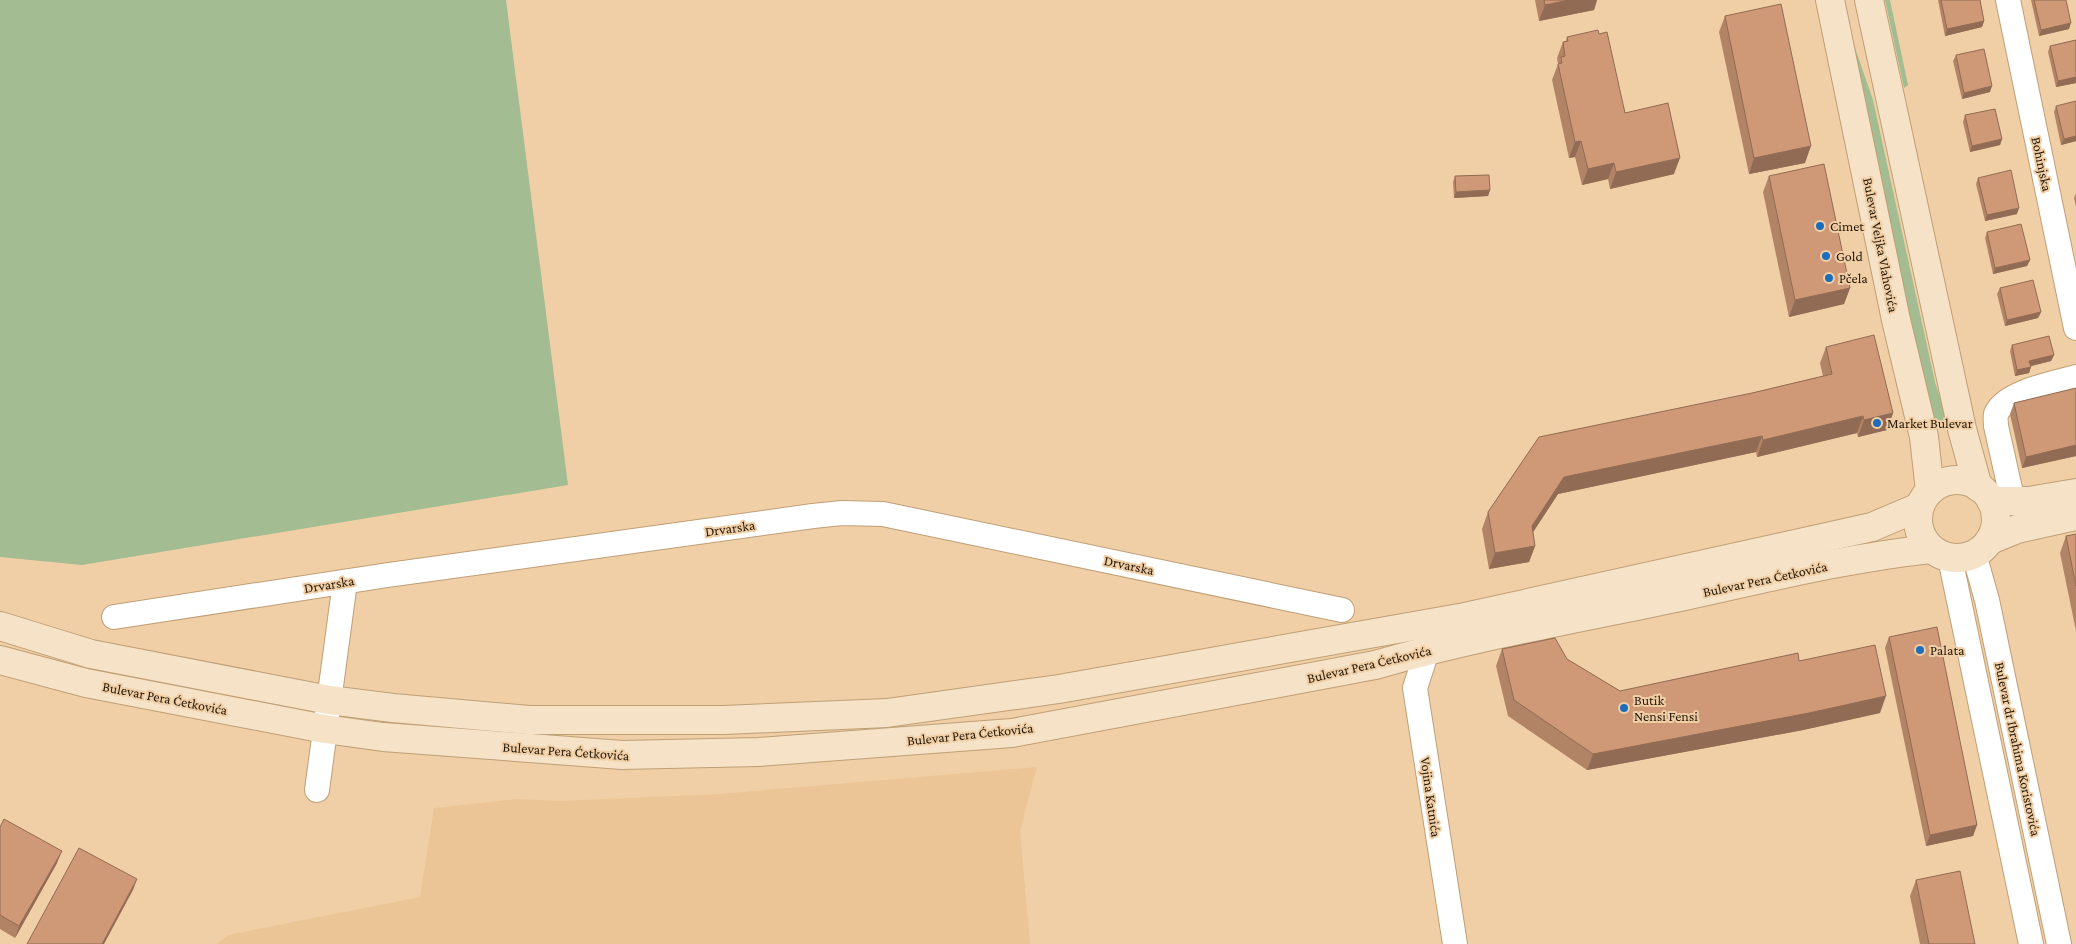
<svg xmlns="http://www.w3.org/2000/svg" width="2076" height="944" font-family="'Crimson Pro',serif">
<style>
.built{fill:#ebc595}
.green{fill:#a3bc92}
.lines{fill:none;stroke-linecap:round;stroke-linejoin:round}
.street-casing{stroke:#bf9f76;stroke-width:26}
.secondary-casing{stroke:#bf9f76;stroke-width:30}
.street{stroke:#fff;stroke-width:24}
.secondary{stroke:#f5e2c7;stroke-width:28}
.wall{fill:#b28466}
.shaded-wall{fill:#916b53}
.building{fill:#cf9977;stroke:#916b53}
.poi-dot{fill:#1e6dbc;stroke:#f1cfa6;stroke-width:2}
.labels{text-anchor:middle;dominant-baseline:central;stroke-width:4;stroke-linejoin:round;paint-order:stroke}
.street-label{font-size:14px;fill:#241808;stroke:#f1cfa6}
.poi-label{font-size:14px;fill:#241808;stroke:#f1cfa6;text-anchor:start}
</style>
<rect width="100%" height="100%" fill="#f1cfa6"/>
<!-- built -->
<path class="built" d="M 1037,767 L 1020,831 L 1030,944 L 217,944 L 228,935 L 420,897 L 434,808 L 517,799 L 560,801 L 719,794 Z"/>
<!-- green -->
<g class="green">
<path d="M 0,0 L 506,0 L 568,485 L 82,565 L 0,557 Z"/>
<path d="M 1840,0 L 1844,0 L 1853,42 L 1873,100 L 1935,382 L 1948,423 L 1930,427 Z"/>
<path d="M 1885,0 L 1890,0 L 1908,85 L 1904,88 Z"/>
</g>
<g class="lines">
<defs>
<g id="street">
<path d="M 2008,0 L 2076,328"/>
<path d="M 2013,502 L 1996,426 C 1996,423 1995,417 1996,414 C 2005,392 2055,383 2076,377"/>
<path d="M 1974,554 L 1987,600 L 2059,944"/>
<path d="M 1950,558 L 2031,944"/>
<path d="M 114,617 L 388,575 L 813,516 L 842,513 L 883,514 L 1342,610"/>
<path d="M 1427,651 L 1415,688 L 1455,944"/>
<path d="M 317,790 L 345,582"/>
</g>
<g id="secondary">
<path d="M 1830,0 L 1896,320 L 1924,437 L 1930,491"/>
<path d="M 1869,0 L 1962,429 L 1978,487"/>
<circle cx="1957" cy="519" r="39"/>
<path d="M 1991,501 L 2029,501 L 2076,493"/>
<path d="M 1990,540 L 2017,529 L 2076,516"/>
<path d="M 0,626 L 91,654 L 329,700 L 393,708 L 529,720 L 724,720 L 887,713 L 1059,689 L 1465,617 L 1872,527 L 1919,507"/>
<path d="M 0,660 L 86,683 L 325,729 L 383,737 L 622,755 L 759,752 L 1012,733 L 1375,665 C 1473,637 1575,619 1675,598 C 1759,580 1845,558 1931,549"/>
</g>
</defs>
<!-- street casing -->
<use href="#street" class="street-casing"/>
<!-- secondary casing -->
<use href="#secondary" class="secondary-casing"/>
<!-- street -->
<use href="#street" class="street"/>
<!-- secondary -->
<use href="#secondary" class="secondary"/>
</g>
<!-- wall -->
<g class="wall">
<path d="M 1535,0 L 1597,0 L 1594,10 L 1539,21 Z"/>
<path d="M 1938,0 L 1980,0 L 1984,21 L 1982,27 L 1945,36 Z"/>
<path d="M 2031,0 L 2066,0 L 2069,29 L 2039,36 Z"/>
<path d="M 1725,16 L 1805,163 L 1749,174 L 1719,32 Z"/>
<path d="M 1599,34 L 1625,113 L 1674,174 L 1610,189 L 1608,179 L 1582,185 L 1575,157 L 1569,158 L 1552,80 L 1558,64 L 1557,58 L 1563,42 L 1566,41 L 1567,37 Z"/>
<path d="M 2076,40 L 2076,83 L 2056,87 L 2048,52 L 2050,46 Z"/>
<path d="M 1956,55 L 1990,92 L 1962,99 L 1953,61 Z"/>
<path d="M 2056,106 L 2076,141 L 2061,145 L 2054,112 Z"/>
<path d="M 1965,115 L 2002,139 L 2000,145 L 1970,152 L 1963,122 Z"/>
<path d="M 1455,176 L 1490,190 L 1488,196 L 1454,198 L 1453,182 Z"/>
<path d="M 1769,176 L 1850,288 L 1844,304 L 1789,317 L 1763,192 Z"/>
<path d="M 1978,178 L 2017,214 L 1985,221 L 1976,184 Z"/>
<path d="M 2076,193 L 2076,207 L 2074,198 Z"/>
<path d="M 1987,232 L 2030,260 L 2027,266 L 1993,274 L 1985,238 Z"/>
<path d="M 2000,288 L 2041,312 L 2038,318 L 2005,326 L 1997,294 Z"/>
<path d="M 2012,345 L 2054,355 L 2051,361 L 2031,366 L 2029,373 L 2015,376 L 2010,351 Z"/>
<path d="M 1826,347 L 1893,413 L 1887,430 L 1858,437 L 1857,433 L 1757,457 L 1756,452 L 1558,494 L 1533,532 L 1535,546 L 1529,562 L 1489,569 L 1482,529 L 1488,512 L 1752,393 L 1823,376 L 1820,363 Z"/>
<path d="M 2076,388 L 2076,456 L 2022,468 L 2010,414 L 2014,403 Z"/>
<path d="M 2076,534 L 2076,631 L 2060,553 L 2066,536 Z"/>
<path d="M 1889,637 L 1977,825 L 1973,836 L 1926,846 L 1885,648 Z"/>
<path d="M 1502,649 L 1567,659 L 1620,691 L 1799,661 L 1880,713 L 1803,730 L 1587,770 L 1508,716 L 1496,666 Z"/>
<path d="M 0,827 L 57,863 L 15,938 L 0,929 Z"/>
<path d="M 1916,880 L 1975,944 L 1920,944 L 1910,896 Z"/>
</g>
<!-- shaded-wall -->
<g class="shaded-wall">
<path d="M 1569,0 L 1597,0 L 1594,10 L 1539,21 L 1545,5 Z"/>
<path d="M 1984,21 L 1982,27 L 1945,36 L 1947,29 Z"/>
<path d="M 2071,23 L 2069,29 L 2039,36 L 2041,30 Z"/>
<path d="M 2076,77 L 2076,83 L 2056,87 L 2058,81 Z"/>
<path d="M 1992,86 L 1990,92 L 1962,99 L 1964,93 Z"/>
<path d="M 2076,136 L 2076,141 L 2061,145 L 2064,139 Z"/>
<path d="M 2002,139 L 2000,145 L 1970,152 L 1972,146 Z"/>
<path d="M 1581,141 L 1575,157 L 1569,158 L 1575,142 Z"/>
<path d="M 1811,146 L 1805,163 L 1749,174 L 1754,158 Z"/>
<path d="M 1680,158 L 1674,174 L 1610,189 L 1616,172 Z"/>
<path d="M 1614,163 L 1608,179 L 1582,185 L 1588,169 Z"/>
<path d="M 1490,190 L 1488,196 L 1454,198 L 1456,192 Z"/>
<path d="M 2019,208 L 2017,214 L 1985,221 L 1987,215 Z"/>
<path d="M 2030,260 L 2027,266 L 1993,274 L 1995,268 Z"/>
<path d="M 1850,288 L 1844,304 L 1789,317 L 1795,300 Z"/>
<path d="M 2041,312 L 2038,318 L 2005,326 L 2007,320 Z"/>
<path d="M 2054,355 L 2051,361 L 2027,367 L 2029,361 Z"/>
<path d="M 2031,367 L 2029,373 L 2015,376 L 2017,370 Z"/>
<path d="M 1893,413 L 1887,430 L 1858,437 L 1864,420 Z"/>
<path d="M 1863,416 L 1857,433 L 1757,457 L 1763,440 Z"/>
<path d="M 1762,436 L 1756,452 L 1558,494 L 1526,543 L 1532,526 L 1564,477 Z"/>
<path d="M 2076,445 L 2076,456 L 2022,468 L 2026,457 Z"/>
<path d="M 1535,546 L 1529,562 L 1489,569 L 1495,553 Z"/>
<path d="M 1886,696 L 1880,713 L 1803,730 L 1587,770 L 1593,754 Z"/>
<path d="M 1977,825 L 1973,836 L 1926,846 L 1930,835 Z"/>
<path d="M 62,851 L 57,863 L 15,938 L 19,926 Z"/>
<path d="M 137,879 L 133,890 L 104,944 L 102,944 Z"/>
</g>
<!-- building -->
<g class="building">
<path d="M 1544,0 L 1569,0 L 1545,5 Z"/>
<path d="M 1941,0 L 1980,0 L 1984,21 L 1947,29 Z"/>
<path d="M 2034,0 L 2066,0 L 2071,23 L 2041,30 Z"/>
<path d="M 1781,4 L 1811,146 L 1754,158 L 1725,16 Z"/>
<path d="M 1598,30 L 1599,34 L 1607,32 L 1625,113 L 1668,103 L 1680,158 L 1616,172 L 1614,163 L 1588,169 L 1581,141 L 1575,142 L 1558,64 L 1562,63 L 1561,57 L 1565,56 L 1563,42 L 1568,41 L 1567,37 Z"/>
<path d="M 2076,40 L 2076,77 L 2058,81 L 2050,46 Z"/>
<path d="M 1984,49 L 1992,86 L 1964,93 L 1956,55 Z"/>
<path d="M 2076,101 L 2076,136 L 2064,139 L 2056,106 Z"/>
<path d="M 1995,109 L 2002,139 L 1972,146 L 1965,115 Z"/>
<path d="M 1824,164 L 1850,288 L 1795,300 L 1769,176 Z"/>
<path d="M 2011,170 L 2019,208 L 1987,215 L 1978,178 Z"/>
<path d="M 1489,175 L 1490,190 L 1456,192 L 1455,176 Z"/>
<path d="M 2021,224 L 2030,260 L 1995,268 L 1987,232 Z"/>
<path d="M 2033,280 L 2041,312 L 2007,320 L 2000,288 Z"/>
<path d="M 1874,335 L 1893,413 L 1864,420 L 1863,416 L 1763,440 L 1762,436 L 1564,477 L 1532,526 L 1535,546 L 1495,553 L 1488,512 L 1539,437 L 1752,393 L 1832,374 L 1826,347 Z"/>
<path d="M 2049,336 L 2054,355 L 2029,361 L 2031,367 L 2017,370 L 2012,345 Z"/>
<path d="M 2076,388 L 2076,445 L 2026,457 L 2014,403 Z"/>
<path d="M 2076,534 L 2076,586 L 2066,536 Z"/>
<path d="M 1937,627 L 1977,825 L 1930,835 L 1889,637 Z"/>
<path d="M 1555,638 L 1567,659 L 1620,691 L 1798,653 L 1799,661 L 1875,645 L 1886,696 L 1809,713 L 1593,754 L 1514,700 L 1502,649 Z"/>
<path d="M 4,819 L 62,851 L 19,926 L 0,915 L 0,827 Z"/>
<path d="M 79,848 L 137,879 L 102,944 L 27,944 Z"/>
<path d="M 1960,871 L 1975,944 L 1929,944 L 1916,880 Z"/>
</g>
<!-- markers -->
<g class="poi-dot">
<circle cx="1820" cy="226" r="5"/>
<circle cx="1826" cy="256" r="5"/>
<circle cx="1829" cy="278" r="5"/>
<circle cx="1877" cy="423" r="5"/>
<circle cx="1920" cy="650" r="5"/>
<circle cx="1624" cy="708" r="5"/>
</g>
<g class="labels">
<!-- street labels -->
<g class="street-label">
<text transform="translate(2042 164) rotate(78)">Bohinjska</text>
<text transform="translate(1881 245) rotate(79)">Bulevar Veljka Vlahovića</text>
<text transform="translate(730 528) rotate(-8)">Drvarska</text>
<text transform="translate(1129 565) rotate(12)">Drvarska</text>
<text transform="translate(1765 579) rotate(-12)">Bulevar Pera Ćetkovića</text>
<text transform="translate(329 584) rotate(-9)">Drvarska</text>
<text transform="translate(1369 664) rotate(-13)">Bulevar Pera Ćetkovića</text>
<text transform="translate(165 698) rotate(11)">Bulevar Pera Ćetkovića</text>
<text transform="translate(970 734) rotate(-6)">Bulevar Pera Ćetkovića</text>
<text transform="translate(2018 749) rotate(78)">Bulevar dr Ibrahima Koristovića</text>
<text transform="translate(566 751) rotate(4)">Bulevar Pera Ćetkovića</text>
<text transform="translate(1431 797) rotate(82)">Vojina Katnića</text>
</g>
<!-- poi labels -->
<g class="poi-label">
<text x="1830" y="226">Cimet</text>
<text x="1836" y="256">Gold</text>
<text x="1839" y="278">Pčela</text>
<text x="1887" y="423">Market Bulevar</text>
<text x="1930" y="650">Palata</text>
<text x="1634" y="700">Butik<tspan x="1634" dy="16">Nensi Fensi</tspan></text>
</g>
</g>
</svg>
